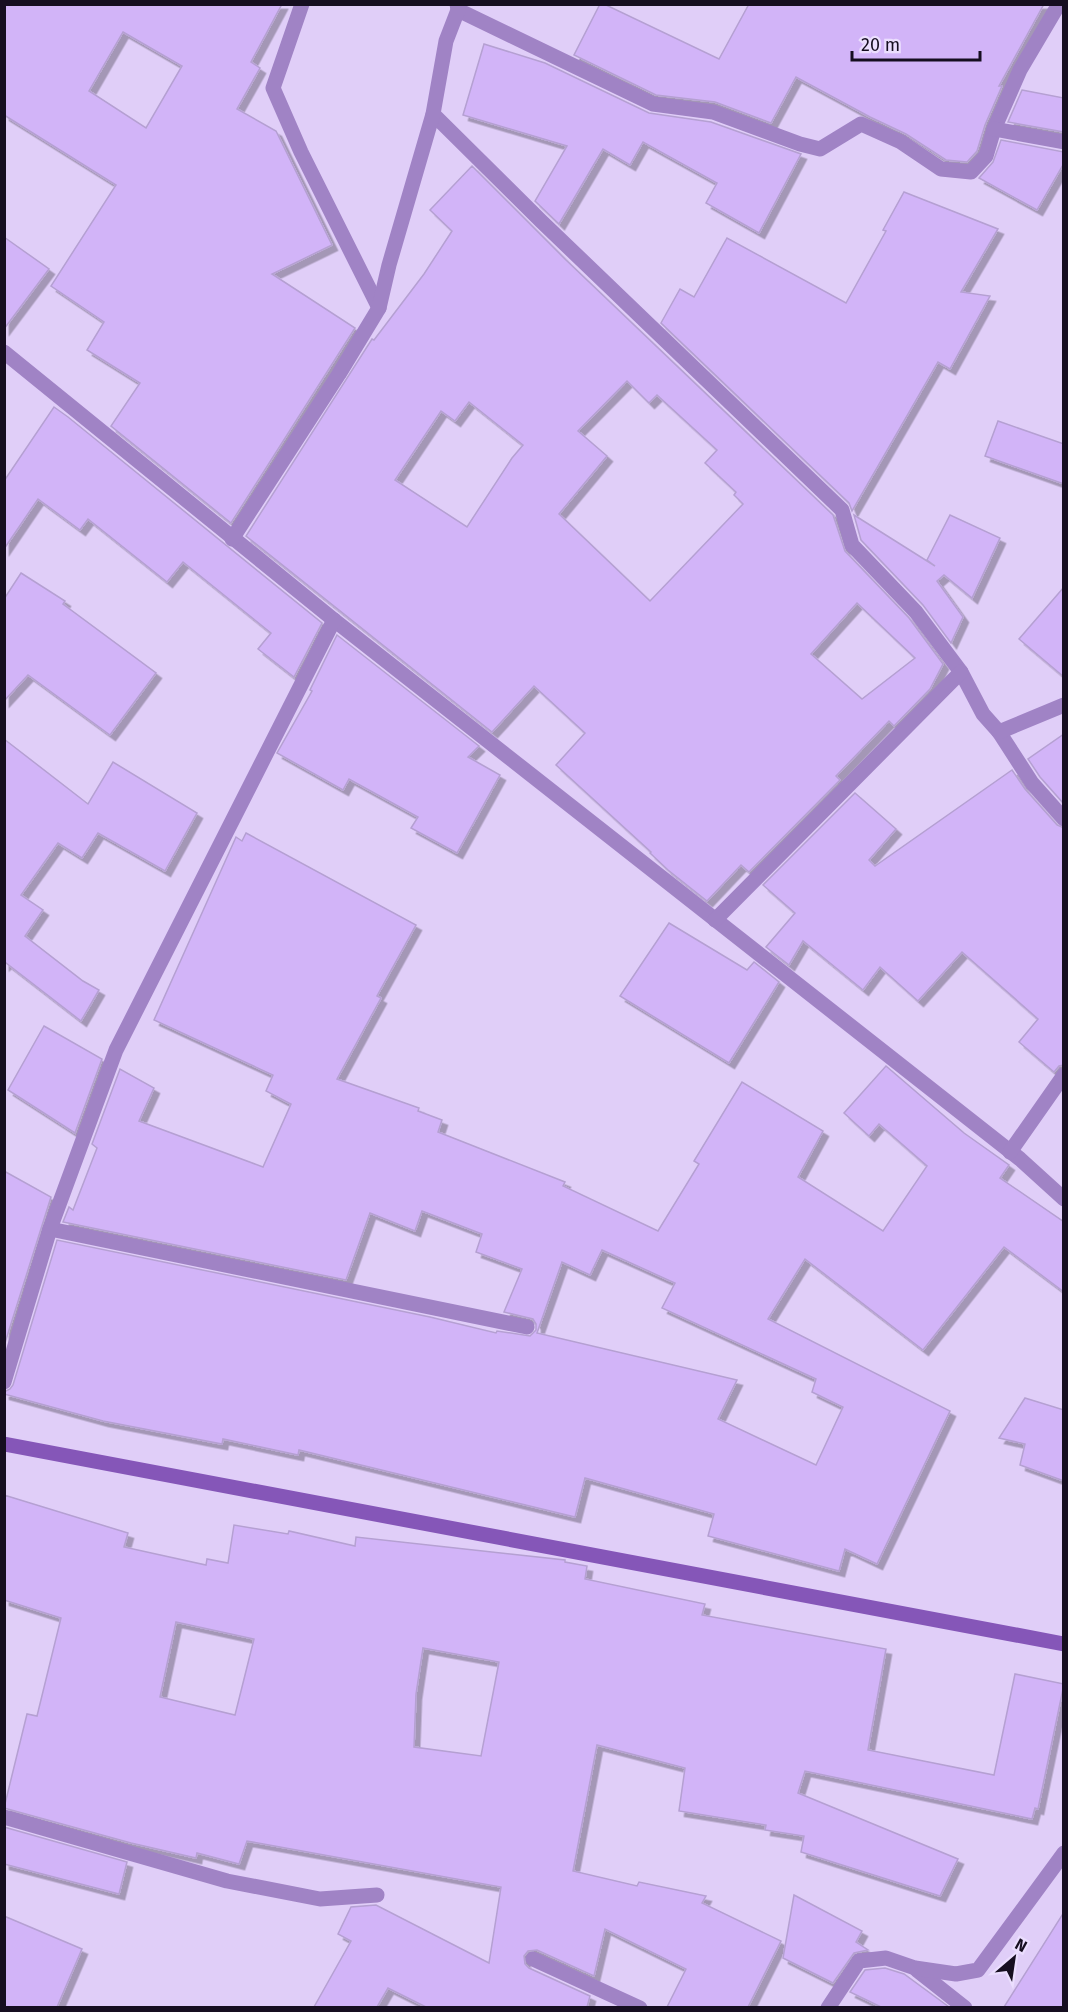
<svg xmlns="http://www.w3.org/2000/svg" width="1068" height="2012" font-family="'Fira Sans',sans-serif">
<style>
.building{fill:#d2b4f8;stroke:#b5a0d2;stroke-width:1.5;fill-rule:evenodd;filter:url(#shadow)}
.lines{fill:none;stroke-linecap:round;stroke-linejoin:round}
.street{stroke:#a083c5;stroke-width:15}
.secondary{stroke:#8556b8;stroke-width:15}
</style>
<defs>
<filter id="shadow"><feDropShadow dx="5.5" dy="5.5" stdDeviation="0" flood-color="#0004"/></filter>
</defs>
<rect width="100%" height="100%" fill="#e0cef8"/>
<!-- building -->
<g class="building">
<path d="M 4,4 L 282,4 L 251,62 L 260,68 L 237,109 L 276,131 L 332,245 L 272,274 L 355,328 L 231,523 L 111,426 L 140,383 L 87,350 L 104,322 L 51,286 L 116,185 L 4,115 ZM 123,32 L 182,66 L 146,128 L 89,91 Z"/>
<path d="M 600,4 L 604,4 L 719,59 L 749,4 L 1044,4 L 999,86 L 1002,86 L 985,125 L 977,151 L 967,162 L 946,160 L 906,134 L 870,117 L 796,77 L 771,123 L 715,102 L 656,95 L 574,55 Z"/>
<path d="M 484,44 L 545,63 L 649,113 L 711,122 L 801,154 L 759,233 L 706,203 L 717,183 L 643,142 L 630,165 L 603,149 L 559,224 L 535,201 L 567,146 L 463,115 Z"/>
<path d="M 1022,90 L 1064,98 L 1064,132 L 1008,122 Z"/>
<path d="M 1001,140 L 1064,152 L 1064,163 L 1037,210 L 979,178 L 993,162 Z"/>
<path d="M 472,166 L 566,260 L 833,515 L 845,551 L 909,618 L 943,664 L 930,689 L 894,726 L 889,721 L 836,776 L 840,780 L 749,872 L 741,865 L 707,901 L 668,870 L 650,853 L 651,852 L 556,765 L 585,733 L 534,686 L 492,732 L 246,536 L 372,339 L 374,340 L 424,274 L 452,231 L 430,210 ZM 627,381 L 649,403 L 657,395 L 717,450 L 705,463 L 736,492 L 734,495 L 743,504 L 650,601 L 559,514 L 607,456 L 578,431 ZM 469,402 L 523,445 L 512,458 L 467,527 L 395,480 L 441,411 L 455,421 ZM 857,603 L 915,658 L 862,699 L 811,654 Z"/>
<path d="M 904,192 L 998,229 L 961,292 L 990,296 L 950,369 L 938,362 L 852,511 L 849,503 L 661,323 L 680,289 L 694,297 L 727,238 L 846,303 L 886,231 L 883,230 Z"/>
<path d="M 4,237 L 49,269 L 4,329 Z"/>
<path d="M 54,407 L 68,417 L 322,623 L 294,677 L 258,649 L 271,633 L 183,562 L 167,582 L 88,519 L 80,530 L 38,499 L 4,549 L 4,481 Z"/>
<path d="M 998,421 L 1064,444 L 1064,484 L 985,456 Z"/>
<path d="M 854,515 L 935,566 L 927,560 L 950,515 L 1000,538 L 972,598 L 944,575 L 937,581 L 963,617 L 951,643 L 923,605 L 861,540 Z"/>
<path d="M 21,573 L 65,601 L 63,604 L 156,673 L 110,735 L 28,675 L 4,701 L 4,599 Z"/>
<path d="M 1064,587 L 1064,677 L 1019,639 Z"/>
<path d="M 337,635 L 479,746 L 468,757 L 500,775 L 457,853 L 411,828 L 418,817 L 349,779 L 343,790 L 277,753 L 312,691 L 310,690 Z"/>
<path d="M 1064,734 L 1064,804 L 1040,777 L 1028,759 Z"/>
<path d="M 4,739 L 88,804 L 113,762 L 197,813 L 165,871 L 98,833 L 82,858 L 58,843 L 21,895 L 43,910 L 25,936 L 83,981 L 99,990 L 81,1021 L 6,963 L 4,965 Z"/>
<path d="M 1012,770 L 1025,789 L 1057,825 L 1064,828 L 1064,1065 L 1059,1066 L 1054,1072 L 1019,1042 L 1038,1019 L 962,952 L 918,1001 L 880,967 L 863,990 L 803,941 L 789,965 L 766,947 L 795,913 L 763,885 L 855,793 L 896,829 L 869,860 L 875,866 Z"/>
<path d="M 246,833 L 416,925 L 377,996 L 381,998 L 337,1079 L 419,1108 L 418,1111 L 442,1120 L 438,1132 L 565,1182 L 563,1186 L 658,1231 L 699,1164 L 694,1161 L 742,1082 L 823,1131 L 798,1177 L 883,1231 L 927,1166 L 879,1124 L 869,1136 L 844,1113 L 886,1066 L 964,1133 L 1009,1165 L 1000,1178 L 1064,1222 L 1064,1292 L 1004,1247 L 923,1350 L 805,1259 L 768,1319 L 950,1411 L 877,1564 L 845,1549 L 839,1571 L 708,1536 L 714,1514 L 585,1478 L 575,1517 L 299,1450 L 298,1455 L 223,1439 L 222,1444 L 103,1421 L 4,1394 L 4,1392 L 10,1389 L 13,1385 L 57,1240 L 430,1317 L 496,1333 L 497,1331 L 530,1336 L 536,1330 L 536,1324 L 533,1319 L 504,1312 L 522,1269 L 476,1252 L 482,1234 L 422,1211 L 415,1231 L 370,1213 L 346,1280 L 63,1222 L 69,1207 L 73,1210 L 97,1148 L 92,1144 L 120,1069 L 154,1088 L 139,1121 L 263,1167 L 291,1104 L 266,1091 L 273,1075 L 154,1020 L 236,837 L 242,841 ZM 602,1250 L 675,1283 L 662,1308 L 816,1379 L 812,1392 L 843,1407 L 816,1465 L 718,1419 L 737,1380 L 537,1333 L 562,1262 L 590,1275 Z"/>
<path d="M 669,923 L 747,970 L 754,962 L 779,982 L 729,1063 L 620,996 Z"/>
<path d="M 44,1026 L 102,1059 L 75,1133 L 8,1090 Z"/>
<path d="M 4,1171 L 51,1197 L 4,1346 Z"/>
<path d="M 1025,1398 L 1064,1410 L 1064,1481 L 1020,1465 L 1025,1444 L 999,1438 Z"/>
<path d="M 4,1495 L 128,1533 L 124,1547 L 206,1565 L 207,1559 L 228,1563 L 234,1525 L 288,1534 L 289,1531 L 355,1546 L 356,1537 L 565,1560 L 565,1562 L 587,1566 L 585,1579 L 705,1604 L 702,1615 L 886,1649 L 868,1750 L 994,1775 L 1015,1674 L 1064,1684 L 1038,1809 L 1035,1808 L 1032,1819 L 805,1771 L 798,1793 L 958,1859 L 940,1896 L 801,1852 L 804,1836 L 765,1830 L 766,1825 L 679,1811 L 685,1768 L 597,1745 L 573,1871 L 637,1886 L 639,1882 L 706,1896 L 702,1903 L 781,1941 L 748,2007 L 667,2007 L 686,1969 L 605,1929 L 594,1976 L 537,1950 L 528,1951 L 524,1956 L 525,1964 L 529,1968 L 590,1996 L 587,2007 L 426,2007 L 388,1988 L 377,2007 L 314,2007 L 351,1941 L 338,1934 L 351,1907 L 376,1905 L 489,1963 L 501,1887 L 247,1841 L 239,1864 L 197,1853 L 196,1858 L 131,1843 L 4,1808 L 27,1714 L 37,1716 L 61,1618 L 4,1600 ZM 176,1622 L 254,1639 L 235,1715 L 160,1697 ZM 423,1648 L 499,1662 L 481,1756 L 414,1747 L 416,1694 Z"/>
<path d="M 4,1827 L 127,1862 L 119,1894 L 4,1864 Z"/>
<path d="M 794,1895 L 862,1931 L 856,1942 L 868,1950 L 854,1953 L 833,1983 L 783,1958 Z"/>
<path d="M 1064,1912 L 1064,2007 L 1004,2007 Z"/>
<path d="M 4,1916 L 82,1949 L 57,2007 L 4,2007 Z"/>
<path d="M 885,1968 L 904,1974 L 949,2007 L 881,2007 L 850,1992 L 865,1970 Z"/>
</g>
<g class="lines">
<!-- street -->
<g class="street">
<path d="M 302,4 L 273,88 L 301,152 L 379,308"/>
<path d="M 458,10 L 653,104 L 713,112 L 800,144 L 820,149 L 861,124 L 901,142 L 941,169 L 971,172 L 986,156 L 994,129 L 1020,70 L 1059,4"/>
<path d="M 433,114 L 541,221 L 842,510 L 852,545 L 916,612 L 961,672 L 983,714 L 999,732 L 1032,783 L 1064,819"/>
<path d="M 994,129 L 1064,142"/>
<path d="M 4,352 L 334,620 L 1020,1159 L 1064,1199"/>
<path d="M 232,539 L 339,374 L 379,308 L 389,265 L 433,114 L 446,41 L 458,10 L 457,4"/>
<path d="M 999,732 L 1064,705"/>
<path d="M 715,920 L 961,672"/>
<path d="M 1010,1152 L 1064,1075"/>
<path d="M 50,1229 L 527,1327"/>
<path d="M 4,1382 L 50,1229 L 116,1050 L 334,620"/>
<path d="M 4,1817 L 227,1881 L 320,1899 L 377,1895"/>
<path d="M 533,1959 L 640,2008"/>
<path d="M 917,1970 L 965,2008"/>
<path d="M 828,2008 L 859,1961 L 886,1958 L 915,1968 L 956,1974 L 978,1970 L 1064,1853"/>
</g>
<!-- secondary -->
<path class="secondary" d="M 4,1444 L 1064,1644"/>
</g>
<!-- border -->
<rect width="1068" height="2012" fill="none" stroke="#160e20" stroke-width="12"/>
<!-- north arrow -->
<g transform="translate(1014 1958) rotate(29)" stroke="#ebdefe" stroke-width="4.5" paint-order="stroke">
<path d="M0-4.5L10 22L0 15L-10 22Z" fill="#160e20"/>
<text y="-9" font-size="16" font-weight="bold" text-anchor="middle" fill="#160e20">N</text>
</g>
<!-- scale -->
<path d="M852 51v9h128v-9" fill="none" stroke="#160e20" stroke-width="3"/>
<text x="861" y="51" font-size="18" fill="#160e20" stroke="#ebdefe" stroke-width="4.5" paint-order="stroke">20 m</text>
</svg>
